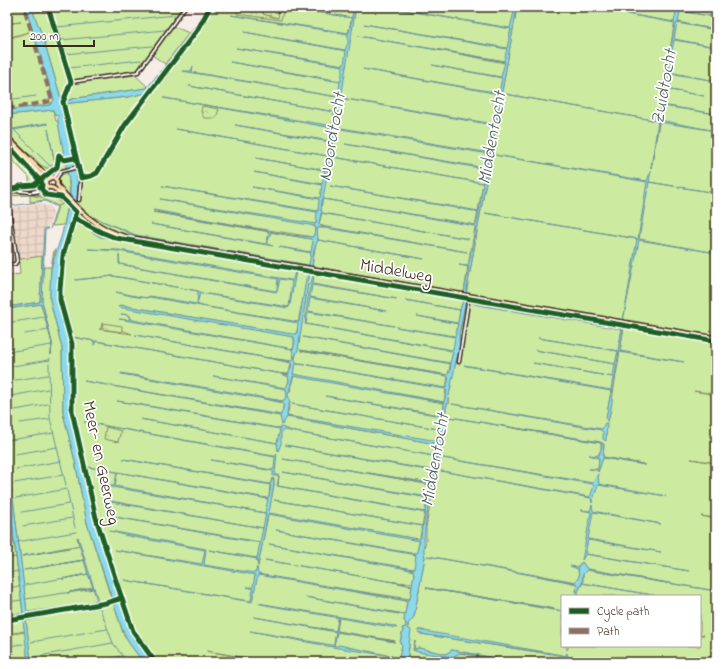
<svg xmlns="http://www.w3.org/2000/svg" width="723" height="669" font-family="'Indie Flower',sans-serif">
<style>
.industrial{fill:url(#industrial-grid)}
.grass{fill:#cdeaa1;stroke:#848a60;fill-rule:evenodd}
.forest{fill:url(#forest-crowns);stroke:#848a60}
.garden{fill:url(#garden-dots);stroke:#848a60}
.water{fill:#8bd9e9;stroke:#6b9398;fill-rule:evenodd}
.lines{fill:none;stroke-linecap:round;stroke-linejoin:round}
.stream{stroke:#6b9398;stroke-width:1}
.minor-casing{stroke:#3b2a1e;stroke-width:5}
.primary-casing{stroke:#3b2a1e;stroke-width:6}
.minor{stroke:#fff;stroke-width:2}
.primary{stroke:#fddcac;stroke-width:3}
.quiet{stroke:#8d6e63;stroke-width:4;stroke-dasharray:8 4;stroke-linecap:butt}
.cycleway-casing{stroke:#fff;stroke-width:8}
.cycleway{stroke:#1b5e20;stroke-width:5}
.labels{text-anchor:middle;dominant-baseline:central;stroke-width:3.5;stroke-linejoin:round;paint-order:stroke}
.street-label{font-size:18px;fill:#3b2a1e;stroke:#fff}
.water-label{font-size:19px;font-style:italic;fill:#535f5b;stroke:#fff}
</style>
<defs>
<pattern id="industrial-grid" width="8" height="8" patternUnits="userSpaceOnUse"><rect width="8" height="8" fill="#edd8cb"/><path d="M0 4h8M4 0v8" fill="none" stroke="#ccbaae"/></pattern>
<pattern id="forest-crowns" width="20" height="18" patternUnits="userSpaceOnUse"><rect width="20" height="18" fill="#cdeaa1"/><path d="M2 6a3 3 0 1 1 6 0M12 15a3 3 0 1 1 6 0" fill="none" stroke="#b1c98a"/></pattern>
<pattern id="garden-dots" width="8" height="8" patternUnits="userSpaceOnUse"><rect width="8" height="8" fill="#cdeaa1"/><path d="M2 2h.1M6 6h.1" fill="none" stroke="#b1c98a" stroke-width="1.8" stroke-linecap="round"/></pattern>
</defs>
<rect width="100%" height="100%" fill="#f7ede7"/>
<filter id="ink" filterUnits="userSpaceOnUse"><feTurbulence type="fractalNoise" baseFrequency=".025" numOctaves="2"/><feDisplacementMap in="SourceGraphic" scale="8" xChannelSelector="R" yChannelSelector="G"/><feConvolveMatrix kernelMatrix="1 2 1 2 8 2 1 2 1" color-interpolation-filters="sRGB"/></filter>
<g filter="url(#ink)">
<!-- industrial -->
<path class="industrial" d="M 39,204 L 50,206 L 53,212 L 49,226 L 44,228 L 43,256 L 7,262 L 7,208 Z"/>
<!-- grass -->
<g class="grass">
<path d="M 19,7 L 25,7 L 43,63 L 43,68 L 54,100 L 50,105 L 7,110 L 7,39 L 29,32 L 7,38 L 7,27 L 13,23 L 21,22 L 10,23 L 7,26 L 7,10 Z"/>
<path d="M 49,7 L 182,7 L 139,70 L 74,80 L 72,79 Z"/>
<path d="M 209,7 L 354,7 L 348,34 L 349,43 L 356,7 L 515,7 L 505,61 L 434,49 L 505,63 L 468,266 L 464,292 L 466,294 L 517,7 L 677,7 L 651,168 L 665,90 L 666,89 L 665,87 L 676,25 L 677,23 L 685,24 L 677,21 L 678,13 L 681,11 L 679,7 L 716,7 L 716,29 L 702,27 L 716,30 L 716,394 L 694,391 L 716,395 L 716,463 L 691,459 L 716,463 L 716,518 L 701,516 L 716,519 L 716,662 L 600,662 L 586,660 L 596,662 L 516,662 L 452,650 L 446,654 L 418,648 L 414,649 L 415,641 L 413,650 C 424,655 438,652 450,658 L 459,653 L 511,662 L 430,662 L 407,658 L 409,648 L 408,623 L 414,617 L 425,557 L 423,551 L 426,541 L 426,527 L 447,416 L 445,414 L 447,404 L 450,403 L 448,400 L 453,373 L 459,351 L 459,338 L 461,338 L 459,334 L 461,325 L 463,325 L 461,322 L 466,300 L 464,297 L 463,299 L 459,299 L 463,301 L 460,310 L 454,348 L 451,350 L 453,352 L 448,375 L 301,351 L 448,376 L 444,402 L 381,391 L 444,403 L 443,414 L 439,415 L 442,418 L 440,428 L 438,429 L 440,431 L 437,442 L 287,416 L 290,403 L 287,396 L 283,401 L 261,398 L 283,403 L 283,413 L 281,415 L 225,406 L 281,416 L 282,424 L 287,417 L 437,444 L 436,459 L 431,470 L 430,483 L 369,473 L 430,485 L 417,553 L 410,553 L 417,555 L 415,567 L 414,569 L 402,568 L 414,571 L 413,583 L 393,582 L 412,586 L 410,599 L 330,587 L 407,601 L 405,614 L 388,612 L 405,615 L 404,621 L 406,623 L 406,627 L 402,628 L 403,630 L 400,642 L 402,645 L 398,662 L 356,662 L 337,658 L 342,662 L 272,662 L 207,651 L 263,662 L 153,662 L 132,633 L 116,587 L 95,519 L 82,457 L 71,411 L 71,348 L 59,300 L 59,277 L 62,251 L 77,200 L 78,185 L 62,104 L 128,97 L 154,85 L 196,29 ZM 343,74 L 331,145 L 330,155 L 331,157 L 328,164 L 321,208 L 322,213 L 319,224 L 327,228 L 317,228 L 317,238 L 319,240 L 316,242 L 312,266 L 308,265 L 310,264 L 313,241 L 311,239 L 153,212 L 313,237 L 316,228 L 310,224 L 316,224 L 318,214 L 316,212 L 318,210 L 323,186 L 320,184 L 323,183 L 332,134 L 332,127 L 335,114 L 334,112 L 336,110 L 338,98 L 336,97 L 338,95 ZM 310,270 L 298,349 C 294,358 295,364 293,373 L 294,376 L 290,388 L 291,390 L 287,395 L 286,389 L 288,387 L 289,377 L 281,374 L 289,374 L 291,363 L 269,358 L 292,361 L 294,356 L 292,349 L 294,347 L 294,337 L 120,305 L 295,335 L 299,326 C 296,318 309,285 307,272 ZM 472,301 L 624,327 L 609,418 L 606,419 L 622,329 L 479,305 L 472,303 ZM 102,323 L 132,334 L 99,329 L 101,329 ZM 502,426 L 600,442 L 604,444 L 603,457 L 643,464 L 603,458 L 598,472 L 599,460 L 597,456 L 601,450 L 601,443 ZM 272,478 L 274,479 L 274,485 L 258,566 L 256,558 L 259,554 L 266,515 L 264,513 L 266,512 L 268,501 L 267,499 L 269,497 L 270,485 ZM 582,562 L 587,569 L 667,583 L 587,570 L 583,574 L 583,583 L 578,591 L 578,596 L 700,596 L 700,634 L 704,635 L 700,635 L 700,646 L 569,646 L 567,650 L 567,646 L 562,646 L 562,596 L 574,596 L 576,593 L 577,584 L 538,575 L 575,582 L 579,577 L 578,569 L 576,567 ZM 426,588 L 550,608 L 554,610 ZM 338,619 L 337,631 L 395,641 L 337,632 L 334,644 L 336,632 L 321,628 L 336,631 ZM 418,630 L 423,630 L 429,633 L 544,653 L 421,634 Z"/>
<path d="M 48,9 L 70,80 L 63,95 L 62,102 L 43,37 L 33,13 Z"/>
<path d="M 173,26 L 189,33 L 165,64 L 152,55 Z"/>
<path d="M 135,75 L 148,87 L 147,88 L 77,98 L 64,101 L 72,83 Z"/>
<path d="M 53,110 L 56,121 L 58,121 L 66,159 L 58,155 L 56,168 C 36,170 41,161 29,154 C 22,150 14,143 7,136 L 7,115 Z"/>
<path d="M 7,146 L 37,179 L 31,185 L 29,184 L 29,177 L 7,155 Z"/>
<path d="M 60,156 L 66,160 L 67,168 L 60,170 L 53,176 L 48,175 L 36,163 L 49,169 L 49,175 L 58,167 L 58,157 Z"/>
<path d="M 68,172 L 70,198 L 58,185 L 58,177 Z"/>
<path d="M 12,192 L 55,197 L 61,199 L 68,205 L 64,225 L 52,226 L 58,206 L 63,204 L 60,201 L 30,195 L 9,196 Z"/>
<path d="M 54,250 L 56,250 L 51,268 L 50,300 L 62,348 L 63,413 L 75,461 L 87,523 L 112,601 L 26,616 L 76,606 L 27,613 L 13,498 L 11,496 L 9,500 L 23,613 L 7,616 L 7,496 L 10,495 L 7,495 L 7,471 L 9,493 L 12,493 L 7,445 L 7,309 L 41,304 L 52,343 L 51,355 L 52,343 L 42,301 L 43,267 L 51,267 ZM 77,537 L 94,589 L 67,593 L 93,587 L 88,574 L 62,579 L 88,574 L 84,560 L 42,567 L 84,560 L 80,546 L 22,556 L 80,545 Z"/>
<path d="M 42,256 L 40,302 L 7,307 L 7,276 L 20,274 L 19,261 L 21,259 Z"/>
<path d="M 113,602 L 124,636 L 143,662 L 31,662 L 26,621 L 58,614 L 99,608 L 58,612 Z"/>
<path d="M 23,619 L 21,620 L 23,620 L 25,631 L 7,634 L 7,621 Z"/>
<path d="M 25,632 L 28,662 L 7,662 L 7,635 Z"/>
</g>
<!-- forest -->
<g class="forest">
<path d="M 240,7 L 246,7 L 246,11 L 256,11 L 255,7 L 261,7 L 263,14 L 277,18 L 279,11 L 266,7 L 284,8 L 281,20 L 237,14 Z"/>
<path d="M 202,106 L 219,109 L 216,118 L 204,118 L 201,112 Z"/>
<path d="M 30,195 L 50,199 L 55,199 L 63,204 L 58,206 L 45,200 L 30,202 Z"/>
<path d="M 103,323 L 122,326 L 122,332 L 102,329 Z"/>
<path d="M 106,427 L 121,431 L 118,442 L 104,439 Z"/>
</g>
<!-- garden -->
<path class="garden" d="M 264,7 L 279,11 L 278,18 L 263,14 Z"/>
<!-- water -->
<g class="water">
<path d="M 25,7 L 31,7 L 43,37 L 62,102 L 77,98 L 147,88 L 196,25 L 206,7 L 209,7 L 196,29 L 147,93 L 128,97 L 62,104 L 62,115 L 71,143 L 78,185 L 77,200 L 62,251 L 59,277 L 59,300 L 71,345 L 71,411 L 82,457 L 95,519 L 116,587 L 132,633 L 153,662 L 143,662 L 129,643 L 122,629 L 87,523 L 75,461 L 63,413 L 62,348 L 50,300 L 50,287 L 51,268 L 62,234 L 70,197 L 70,187 L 58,123 L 58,116 L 55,115 L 53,110 L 7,115 L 7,110 L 50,105 L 54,100 L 45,70 L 42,67 L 43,63 Z"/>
<path d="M 290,7 L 352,18 L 354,7 L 356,7 L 341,98 L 494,124 L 499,94 L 363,69 L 499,93 L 502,78 L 432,65 L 501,77 L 505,62 L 358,36 L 504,61 L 507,49 L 364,24 L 507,48 L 511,29 L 385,7 L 510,28 L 514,12 L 486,7 L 513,11 L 515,7 L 517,7 L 466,294 L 464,292 L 469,267 L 459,265 L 468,266 L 471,254 L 469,253 L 472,251 L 476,227 L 475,226 L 324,199 L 322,200 L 321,211 L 322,213 L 469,239 L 321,213 L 319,224 L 321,226 L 467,252 L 320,227 L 317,229 L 318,240 L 424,259 L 318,240 L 314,249 L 312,266 L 457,292 L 136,236 L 93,217 L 136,235 L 309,265 L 311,253 L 279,247 L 311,252 L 313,241 L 311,239 L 271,232 L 267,244 L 273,246 L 151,224 L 266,244 L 269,234 L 268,231 L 168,214 L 153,210 L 291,235 L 313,237 L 316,228 L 315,226 L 160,199 L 316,224 L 317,212 L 162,186 L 318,211 L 319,199 L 252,187 L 320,198 L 322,185 L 254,172 L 322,184 L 325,170 L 256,158 L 324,170 L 328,156 L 176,129 L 327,156 L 330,142 L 235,125 L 330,141 L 333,128 L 165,98 L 163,98 L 333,126 L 334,112 L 189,86 L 335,112 L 337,97 L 182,71 L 191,71 L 193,66 L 192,72 L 338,97 L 340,82 L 230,62 L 341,81 L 343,66 L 236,48 L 344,65 L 346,51 L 244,32 L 345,50 L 348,43 L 348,34 L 231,15 L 349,33 L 352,18 ZM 340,98 L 493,125 L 490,153 L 335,127 ZM 335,128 L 489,154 L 486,168 L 345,144 L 485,169 L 486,170 L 483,183 L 333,157 L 483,183 L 479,211 L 330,186 L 479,212 L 476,225 L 323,199 Z"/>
<path d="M 677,7 L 679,7 L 680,11 L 716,17 L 680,11 L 678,22 L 716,30 L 677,23 L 674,39 L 716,47 L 674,40 L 668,72 L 716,81 L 668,73 L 666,89 L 704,96 L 665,89 L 662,105 L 716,114 L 663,106 L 659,120 L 716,131 L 659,122 L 651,168 L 658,121 L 505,94 L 658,121 L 675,23 L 599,9 L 674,22 Z"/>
<path d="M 46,124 L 14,130 L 50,166 L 55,164 L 48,129 L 55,165 L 51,167 L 13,129 L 47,123 L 47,125 Z"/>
<path d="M 495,155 L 647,181 L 651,170 L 649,182 L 716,193 L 649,182 L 639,239 L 716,253 L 639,240 L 623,321 L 637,239 L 485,213 L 638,239 L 647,182 Z"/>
<path d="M 45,228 L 48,228 L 45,231 L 42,301 L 52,343 L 51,355 L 52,343 L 41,304 L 7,309 L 7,307 L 40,302 L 44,230 Z"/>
<path d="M 92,232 L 100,236 L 301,271 L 296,271 L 290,305 L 288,308 L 200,293 L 197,304 L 202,306 L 299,322 L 307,273 L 310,270 L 298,350 L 294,358 L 296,363 L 306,365 L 295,364 L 293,374 L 444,402 L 447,391 L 445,389 L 308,365 L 446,388 L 449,378 L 447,376 L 300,350 L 447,375 L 450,372 L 451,364 L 303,337 L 450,363 L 453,352 L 444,349 L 305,324 C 306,312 309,284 314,274 L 402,289 L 314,274 L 313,284 L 397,299 L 312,285 L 310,297 L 386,311 L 310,298 L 308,311 L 394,326 L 308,312 L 306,324 L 453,350 L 455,337 L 396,327 L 455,336 L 458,324 L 417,316 L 458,323 L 460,310 L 405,300 L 460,310 L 463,300 L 405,290 L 463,299 L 465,297 L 466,300 L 459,334 L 460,351 L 458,352 L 445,414 L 447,417 L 441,442 L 442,444 L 440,444 L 438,455 L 440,457 L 437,460 L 436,470 L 437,471 L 435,472 C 432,490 420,542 425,557 L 414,617 L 408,624 L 408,628 L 411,630 L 407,662 L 398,662 L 402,645 L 400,643 L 403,630 L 402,628 L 406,627 L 406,623 L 404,621 L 405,615 L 305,597 L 405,614 L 407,601 L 258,575 L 252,602 L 124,580 L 249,601 L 251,600 L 253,589 L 247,587 L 253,587 L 255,575 L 115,550 L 202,564 L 205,550 L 128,536 L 110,531 L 206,549 L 204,565 L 255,573 L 257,567 L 258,574 L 408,600 L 410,599 L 412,587 L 411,585 L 265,560 L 412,585 L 414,574 L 413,570 L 269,544 L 414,569 L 416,555 L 276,530 L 416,554 L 420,541 L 268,514 L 258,566 L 257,559 L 209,550 L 257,558 L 260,543 L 109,516 L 109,506 L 110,516 L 260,542 L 263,528 L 111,502 L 110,504 L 110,501 L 263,528 L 266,513 L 100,485 L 114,486 L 117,474 L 115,486 L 265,513 L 268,499 L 88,467 L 267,498 L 269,497 L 271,485 L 123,459 L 270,484 L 273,478 L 274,484 L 269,513 L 419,539 L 421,538 L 422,526 L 274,500 L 423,526 L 426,513 L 277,486 L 279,476 L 273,476 L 273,471 L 211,460 L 272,470 L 274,469 L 275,457 L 84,422 L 273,456 L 276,456 L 277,453 L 275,474 L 279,476 L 278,486 L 425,512 L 428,498 L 283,472 L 428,497 L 430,484 L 283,459 L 429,483 L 431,481 L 432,471 L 285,445 L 431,470 L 433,469 L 436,460 L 437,444 L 287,417 L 282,425 L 280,416 L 84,381 L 281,415 L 284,405 L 282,402 L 121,374 L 121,373 L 283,401 L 287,396 L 286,389 L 213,376 L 286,388 L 289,381 L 288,375 L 96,341 L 94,346 L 94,341 L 72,337 L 288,375 L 292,365 L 290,362 L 135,335 L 287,361 L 291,361 L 294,357 L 292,349 L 119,319 L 130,320 L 128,315 L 121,314 L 128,315 L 133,320 L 293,349 L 295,342 L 294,337 L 118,307 L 120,305 L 292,334 L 297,334 L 298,323 L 150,297 C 141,299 127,295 116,292 L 146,298 L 150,296 L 197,304 L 198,291 L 114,276 L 75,280 L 113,276 L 198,291 L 202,293 L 289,307 L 292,281 L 280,279 L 277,292 L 271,291 L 119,264 L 119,255 L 120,264 L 275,291 L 277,289 L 278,279 L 118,251 L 88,249 L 119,250 L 291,280 L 293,280 L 295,271 L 100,237 ZM 293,376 L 444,403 L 444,408 L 441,415 L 325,396 L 441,416 L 440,426 L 438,429 L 292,404 L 438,429 L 440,430 L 438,441 L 287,416 L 288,405 L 290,403 L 288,395 Z"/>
<path d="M 472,301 L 620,327 L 624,324 L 620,351 L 684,362 L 619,352 L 612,394 L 612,403 L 608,422 L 606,419 L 611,391 L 485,369 L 466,366 L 464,365 L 611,390 L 613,377 L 533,363 L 613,377 L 615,364 L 535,350 L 615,364 L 618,351 L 538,338 L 618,351 L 622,329 L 479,305 L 472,303 Z"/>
<path d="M 117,401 L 131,403 L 277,428 L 281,427 L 295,432 L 434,456 L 284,430 L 281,432 L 281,444 L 278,451 L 277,443 L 140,419 L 277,443 L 280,429 Z"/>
<path d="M 452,404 L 602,429 L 605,423 L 607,423 L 606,441 L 603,439 L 603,432 L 601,430 Z"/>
<path d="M 450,417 L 600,442 L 604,445 L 603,457 L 645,465 L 603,458 L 598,472 L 597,470 L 589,469 L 598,469 L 599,458 L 589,455 L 599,456 L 602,446 L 601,443 Z"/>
<path d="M 443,458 L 593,483 L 598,474 L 599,484 L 666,496 L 598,485 L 592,503 L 591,498 L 441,471 L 590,497 L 594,486 L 592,484 Z"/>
<path d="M 11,496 L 13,498 L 27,612 L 84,604 L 97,600 L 93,588 L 70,592 L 93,587 L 88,574 L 63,579 L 88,574 L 84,560 L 24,570 L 84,560 L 80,546 L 22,556 L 79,546 L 78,537 L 98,601 L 29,614 L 26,616 L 26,619 L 58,612 L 100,607 L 26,620 L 31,662 L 28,662 L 23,620 L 7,623 L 23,619 L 23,617 L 7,619 L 7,616 L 23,613 L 9,498 Z"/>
<path d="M 592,505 L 593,511 L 661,524 L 593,512 L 588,539 L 661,552 L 588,540 L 585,554 L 689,571 L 587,554 L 585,555 L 582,560 L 591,512 L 581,510 L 590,511 Z"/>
<path d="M 427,556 L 575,582 L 579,577 L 578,569 L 570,566 L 578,567 L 582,562 L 587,569 L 716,591 L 587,570 L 583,574 L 582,583 L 658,596 L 582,583 L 578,591 L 578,596 L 574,596 L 576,593 L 577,584 L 575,583 Z"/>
<path d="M 426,588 L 550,608 L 562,611 Z"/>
<path d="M 258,603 L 394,626 L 397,628 L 260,604 Z"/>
<path d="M 254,617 L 336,631 L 339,618 L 337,631 L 395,642 L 337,632 L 334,645 L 336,632 Z"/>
<path d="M 418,630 L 562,655 L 565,656 L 567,653 L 568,657 L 600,662 L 584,660 L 583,662 L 583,660 L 567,657 L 565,662 L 565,656 L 421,634 L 418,632 Z"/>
<path d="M 250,631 L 337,646 L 339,645 L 392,656 L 338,648 Z"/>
<path d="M 415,641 L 414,649 L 416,649 L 419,648 L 446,654 L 452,650 L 516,662 L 460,653 L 450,658 C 438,653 424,655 413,650 Z"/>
</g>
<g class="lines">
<!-- stream -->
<g class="stream">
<path d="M 52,12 L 108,7"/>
<path d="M 57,27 L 175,15"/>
<path d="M 61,40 L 165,30"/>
<path d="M 65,54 L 152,46"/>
<path d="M 69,68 L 140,60 L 143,62"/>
<path d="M 7,100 L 36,96"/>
<path d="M 11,206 L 45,201 L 57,207 L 50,229"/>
<path d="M 7,323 L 44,317"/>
<path d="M 25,334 L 48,330"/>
<path d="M 7,352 L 52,345"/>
<path d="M 49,361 L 50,358"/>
<path d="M 49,364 L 50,418 L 66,485"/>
<path d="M 7,367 L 49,360"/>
<path d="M 9,381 L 48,375"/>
<path d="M 11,396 L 48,389"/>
<path d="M 15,410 L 48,404"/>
<path d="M 20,423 L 49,419"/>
<path d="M 10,440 L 53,433"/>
<path d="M 15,454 L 57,447"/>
<path d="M 16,469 L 61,461"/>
<path d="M 14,483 L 63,475"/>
<path d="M 67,490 L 75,528"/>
<path d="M 16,498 L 67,489"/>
<path d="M 22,512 L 69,504"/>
<path d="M 7,514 L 12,513"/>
<path d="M 23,526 L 72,518"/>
<path d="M 7,529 L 13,528"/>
<path d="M 17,542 L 76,532"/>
<path d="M 7,544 L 15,542"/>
<path d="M 7,558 L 16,557"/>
<path d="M 7,573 L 19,571"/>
<path d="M 25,585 L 64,578"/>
<path d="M 7,588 L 20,586"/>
<path d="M 26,599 L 71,592"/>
<path d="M 7,602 L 22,600"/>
<path d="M 100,608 L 113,643 L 127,662"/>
<path d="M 31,642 L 107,629"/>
<path d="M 7,646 L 23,644"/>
<path d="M 33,657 L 113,643"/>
<path d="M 7,661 L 24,658"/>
<path d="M 87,662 L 122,656"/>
</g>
<defs>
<g id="minor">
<path d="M 48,7 L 71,82 L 63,102 L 81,177 L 79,200"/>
<path d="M 71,82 L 138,72 L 185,7"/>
<path d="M 54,177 L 58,172 L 78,167"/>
<path d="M 81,178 L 91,176 L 97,173 L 125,125 L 198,29 L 210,7"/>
<path d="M 56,179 L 60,173"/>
<path d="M 7,182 L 8,190"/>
<path d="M 41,189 L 48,196 C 60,196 70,202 76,212 L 63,255 L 60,296 L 72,344 L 72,411 L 89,483"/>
<path d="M 7,190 C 22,190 35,196 48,188"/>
<path d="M 13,191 L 22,191"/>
<path d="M 32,192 L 39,190 L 46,185"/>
<path d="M 7,196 L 17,261 L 15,264 L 7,265"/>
<path d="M 459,362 L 469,296"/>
</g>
<g id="primary">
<path d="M 7,139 L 46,180"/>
<path d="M 11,141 L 49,178"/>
<path d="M 57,185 C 77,209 96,229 127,237 L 716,338"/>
<path d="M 57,185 L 57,181 L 53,177 L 46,180 L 46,185 L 48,187 L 53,188 L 62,194"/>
</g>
</defs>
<!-- minor casing -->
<use href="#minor" class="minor-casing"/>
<!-- primary casing -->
<use href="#primary" class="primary-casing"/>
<!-- minor -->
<use href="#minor" class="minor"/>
<!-- primary -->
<use href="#primary" class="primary"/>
<!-- quiet -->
<path class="quiet" d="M 7,109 L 52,101 L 24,7"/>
<defs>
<g id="cycleway">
<path d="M 48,7 L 71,82 L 63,102 L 81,178 L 91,176 L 97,173 L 125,125 L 198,29 L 210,7"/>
<path d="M 7,144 L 42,183 L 42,186"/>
<path d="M 40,187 L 46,195 L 61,197 L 76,212 L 63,255 L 60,290 L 60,300 L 72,344 L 72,411 L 96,518 L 117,584 L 133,631 L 155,662"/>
<path d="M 7,190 L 18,188 L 20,186 L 34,185 L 57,167 L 59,155 L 64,160 L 75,158"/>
<path d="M 74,218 L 101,232 L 116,238 L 716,341"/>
<path d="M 7,620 L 106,603 L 122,598"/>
</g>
</defs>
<!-- cycleway casing -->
<use href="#cycleway" class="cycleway-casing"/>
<!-- cycleway -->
<use href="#cycleway" class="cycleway"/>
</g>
</g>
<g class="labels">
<!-- street labels -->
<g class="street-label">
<text transform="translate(396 272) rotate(10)">Middelweg</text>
<text transform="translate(100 463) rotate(78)">Meer- en Geerweg</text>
</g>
<!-- water labels -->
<g class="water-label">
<text transform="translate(665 87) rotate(-80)">Zuidtocht</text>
<text transform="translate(333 137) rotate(-80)">Noordtocht</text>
<text transform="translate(493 138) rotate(-80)">Middentocht</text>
<text transform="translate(436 460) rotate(-80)">Middentocht</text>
</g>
</g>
<!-- margin -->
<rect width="723" height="669" fill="none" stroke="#fff" stroke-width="24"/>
<rect x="12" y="12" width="699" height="645" fill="none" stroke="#3b2a1e" stroke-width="1.5" filter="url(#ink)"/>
<!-- legend -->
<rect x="561" y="595" width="140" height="52" fill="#ffffff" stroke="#b1aaa5"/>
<rect x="569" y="608" width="20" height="6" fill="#1b5e20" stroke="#b1aaa5"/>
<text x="597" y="615" font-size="12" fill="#3b2a1e">Cycle path</text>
<rect x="569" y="628" width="20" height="6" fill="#8d6e63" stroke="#b1aaa5"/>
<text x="597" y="635" font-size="12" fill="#3b2a1e">Path</text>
<!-- scale -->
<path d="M24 40v6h70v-6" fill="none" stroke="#3b2a1e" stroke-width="2"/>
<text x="30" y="40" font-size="12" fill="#3b2a1e" stroke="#ffffff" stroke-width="3" paint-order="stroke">200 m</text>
</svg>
